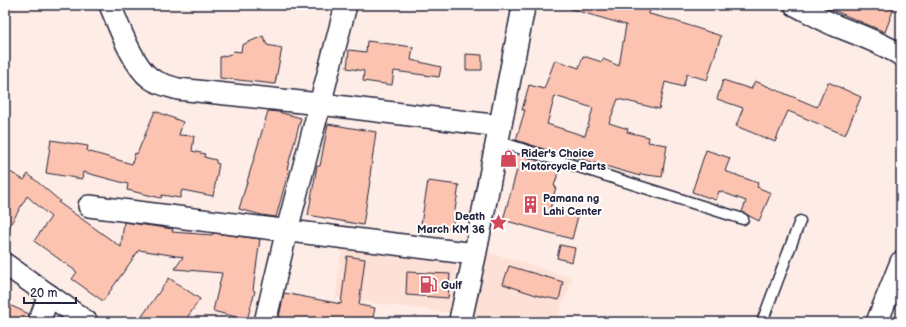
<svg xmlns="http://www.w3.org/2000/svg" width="906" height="327" font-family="'Balsamiq Sans',sans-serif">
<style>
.built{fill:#fde1d6}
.building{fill:#fcc4b0;stroke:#22223b;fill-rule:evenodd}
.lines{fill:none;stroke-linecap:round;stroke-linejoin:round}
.service-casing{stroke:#22223b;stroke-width:13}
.minor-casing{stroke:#22223b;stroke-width:24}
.secondary-casing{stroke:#22223b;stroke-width:25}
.service{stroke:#fff;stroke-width:10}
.minor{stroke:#fff;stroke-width:21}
.secondary{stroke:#fff;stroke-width:22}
.labels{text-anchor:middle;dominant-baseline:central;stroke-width:4;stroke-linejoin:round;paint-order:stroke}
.poi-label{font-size:11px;font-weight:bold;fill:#22223b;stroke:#fff;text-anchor:start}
</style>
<rect width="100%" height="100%" fill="#feede7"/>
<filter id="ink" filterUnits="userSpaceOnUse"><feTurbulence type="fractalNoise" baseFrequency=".025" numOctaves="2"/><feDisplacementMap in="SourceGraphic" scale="8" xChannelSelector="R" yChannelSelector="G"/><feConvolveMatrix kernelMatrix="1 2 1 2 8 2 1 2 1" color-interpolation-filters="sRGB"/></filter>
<g filter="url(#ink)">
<!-- built -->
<g class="built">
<path d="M 342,246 L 457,260 L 450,313 L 335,298 Z"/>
<path d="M 488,252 L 573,278 L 556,322 L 469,322 Z"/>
</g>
<!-- building -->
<g class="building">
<path d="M 572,5 L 639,5 L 650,8 L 649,14 L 669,19 L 721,36 L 707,80 L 687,74 L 683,87 L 665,82 L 659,109 L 618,99 L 609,123 L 628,129 L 627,132 L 649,137 L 648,142 L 667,145 L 662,177 L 640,174 L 640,176 L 574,157 L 574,159 L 516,140 L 525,110 L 522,110 L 529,85 L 544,89 L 555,60 L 579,68 L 583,56 L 602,62 L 603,59 L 619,66 L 626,25 L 571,9 ZM 555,96 L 593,108 L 585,136 L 547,124 Z"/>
<path d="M 821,5 L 886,5 L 894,8 L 885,32 Z"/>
<path d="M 263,36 L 267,45 L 282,48 L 275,84 L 220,78 L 220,57 L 231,54 L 234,51 L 241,52 L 242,45 Z"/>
<path d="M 367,41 L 413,47 L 411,60 L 441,67 L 439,77 L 394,71 L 392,85 L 363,81 L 364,71 L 347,68 L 349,50 L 366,52 Z"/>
<path d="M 466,54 L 482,55 L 482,70 L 466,70 Z"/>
<path d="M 723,80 L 751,89 L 755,81 L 817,107 L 828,82 L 861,97 L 845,135 L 788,111 L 775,142 L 736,126 L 743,108 L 717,99 Z"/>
<path d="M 155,111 L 183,122 L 179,135 L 194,136 L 192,151 L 205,154 L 204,157 L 216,160 L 216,163 L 219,164 L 213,196 L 182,190 L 180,198 L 162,195 L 161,198 L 127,190 L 128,184 L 83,172 L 82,179 L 46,173 L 51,140 L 88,146 L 87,151 L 132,164 L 135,153 L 137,154 Z"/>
<path d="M 268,111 L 278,112 L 301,118 L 287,169 L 289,170 L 276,217 L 262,215 L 239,209 Z"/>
<path d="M 328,124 L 376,132 L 370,175 L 371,175 L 363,225 L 308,215 L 317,166 L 320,166 Z"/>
<path d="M 706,150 L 730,158 L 725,171 L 758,183 L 757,187 L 771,193 L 759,221 L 742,212 L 746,201 L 719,191 L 716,200 L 692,192 Z"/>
<path d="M 515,153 L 560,168 L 554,186 L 556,187 L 550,209 L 578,216 L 572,239 L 503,220 L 517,170 L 510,168 Z"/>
<path d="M 5,169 L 24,180 L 28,174 L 60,201 L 58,202 L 121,247 L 124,222 L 173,229 L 172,232 L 212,235 L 213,233 L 260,239 L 253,290 L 255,291 L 247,320 L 213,311 L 222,273 L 175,269 L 183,257 L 139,250 L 103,301 L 72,279 L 77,272 L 34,241 L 51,217 L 27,196 L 5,234 Z"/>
<path d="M 428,181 L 459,185 L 452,229 L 421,224 Z"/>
<path d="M 560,245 L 575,248 L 572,262 L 557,258 Z"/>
<path d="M 347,256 L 365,259 L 359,305 L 375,308 L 372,322 L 349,322 L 329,318 L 328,322 L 278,322 L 284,293 L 341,304 Z"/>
<path d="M 509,266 L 563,282 L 559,300 L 539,296 L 503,284 Z"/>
<path d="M 407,272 L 450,274 L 448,298 L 406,295 Z"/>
<path d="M 169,278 L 200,299 L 184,322 L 138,322 Z"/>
<path d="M 5,303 L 29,314 L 27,322 L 5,322 Z"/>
</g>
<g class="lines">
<defs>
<g id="service">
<path d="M 497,141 L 743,219"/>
<path d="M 762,322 L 800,221"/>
</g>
<g id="minor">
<path d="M 110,5 C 118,24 133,66 150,78 C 158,84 168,86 178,89 L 320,104 L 500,126"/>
<path d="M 795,5 C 808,11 820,19 834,25 C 857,34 880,42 901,55"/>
<path d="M 89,206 L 475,254"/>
<path d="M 5,264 L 87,322"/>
<path d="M 39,322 L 49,295"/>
<path d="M 265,322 L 287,230 L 346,5"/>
<path d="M 877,322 L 901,262"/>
</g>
<path id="secondary" d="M 460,322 L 475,254 L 524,5"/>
</defs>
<!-- service casing -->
<use href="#service" class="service-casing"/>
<!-- minor casing -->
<use href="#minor" class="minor-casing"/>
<!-- secondary casing -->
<use href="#secondary" class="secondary-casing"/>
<!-- service -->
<use href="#service" class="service"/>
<!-- minor -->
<use href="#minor" class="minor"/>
<!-- secondary -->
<use href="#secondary" class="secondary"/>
</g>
</g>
<!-- icons -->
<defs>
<symbol id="shop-bare" viewBox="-9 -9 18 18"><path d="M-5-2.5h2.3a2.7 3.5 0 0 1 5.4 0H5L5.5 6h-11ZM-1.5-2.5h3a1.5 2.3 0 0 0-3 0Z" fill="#d1495b" stroke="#fff" stroke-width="2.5" paint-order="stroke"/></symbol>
<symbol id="building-bare" viewBox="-9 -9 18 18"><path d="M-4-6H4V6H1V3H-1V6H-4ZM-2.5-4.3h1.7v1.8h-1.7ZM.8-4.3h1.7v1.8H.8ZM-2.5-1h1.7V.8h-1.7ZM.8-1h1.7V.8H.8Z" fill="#d1495b" stroke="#fff" stroke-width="2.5" paint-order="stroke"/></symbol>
<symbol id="sight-bare" viewBox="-9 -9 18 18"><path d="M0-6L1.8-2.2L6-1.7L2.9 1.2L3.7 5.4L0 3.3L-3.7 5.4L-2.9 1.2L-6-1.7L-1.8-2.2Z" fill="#d1495b" stroke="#fff" stroke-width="2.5" paint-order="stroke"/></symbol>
<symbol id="fuel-bare" viewBox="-9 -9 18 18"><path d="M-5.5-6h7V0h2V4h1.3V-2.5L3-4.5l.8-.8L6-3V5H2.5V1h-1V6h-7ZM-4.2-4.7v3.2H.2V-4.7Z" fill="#d1495b" stroke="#fff" stroke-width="2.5" paint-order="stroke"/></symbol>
</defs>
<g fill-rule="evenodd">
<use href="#shop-bare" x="496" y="146" width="25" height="25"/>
<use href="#building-bare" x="518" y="192" width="25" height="25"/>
<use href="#sight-bare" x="486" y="210" width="25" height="25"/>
<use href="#fuel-bare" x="416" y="272" width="25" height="25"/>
</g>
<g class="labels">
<!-- poi labels -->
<g class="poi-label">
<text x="521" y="153">Rider's Choice<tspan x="521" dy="13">Motorcycle Parts</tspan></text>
<text x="543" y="198">Pamana ng<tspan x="543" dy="13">Lahi Center</tspan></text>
<text x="485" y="216" text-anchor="end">Death<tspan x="485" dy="13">March KM 36</tspan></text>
<text x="441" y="285">Gulf</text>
</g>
</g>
<!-- margin -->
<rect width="906" height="327" fill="none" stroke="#fff" stroke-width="20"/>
<rect x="10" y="10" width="886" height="307" fill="none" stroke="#22223b" stroke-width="1.5" filter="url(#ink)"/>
<!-- scale -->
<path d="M24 297v6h52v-6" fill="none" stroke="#22223b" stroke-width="2"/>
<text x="30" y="297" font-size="12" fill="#22223b" stroke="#ffffff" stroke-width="3" paint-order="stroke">20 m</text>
</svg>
